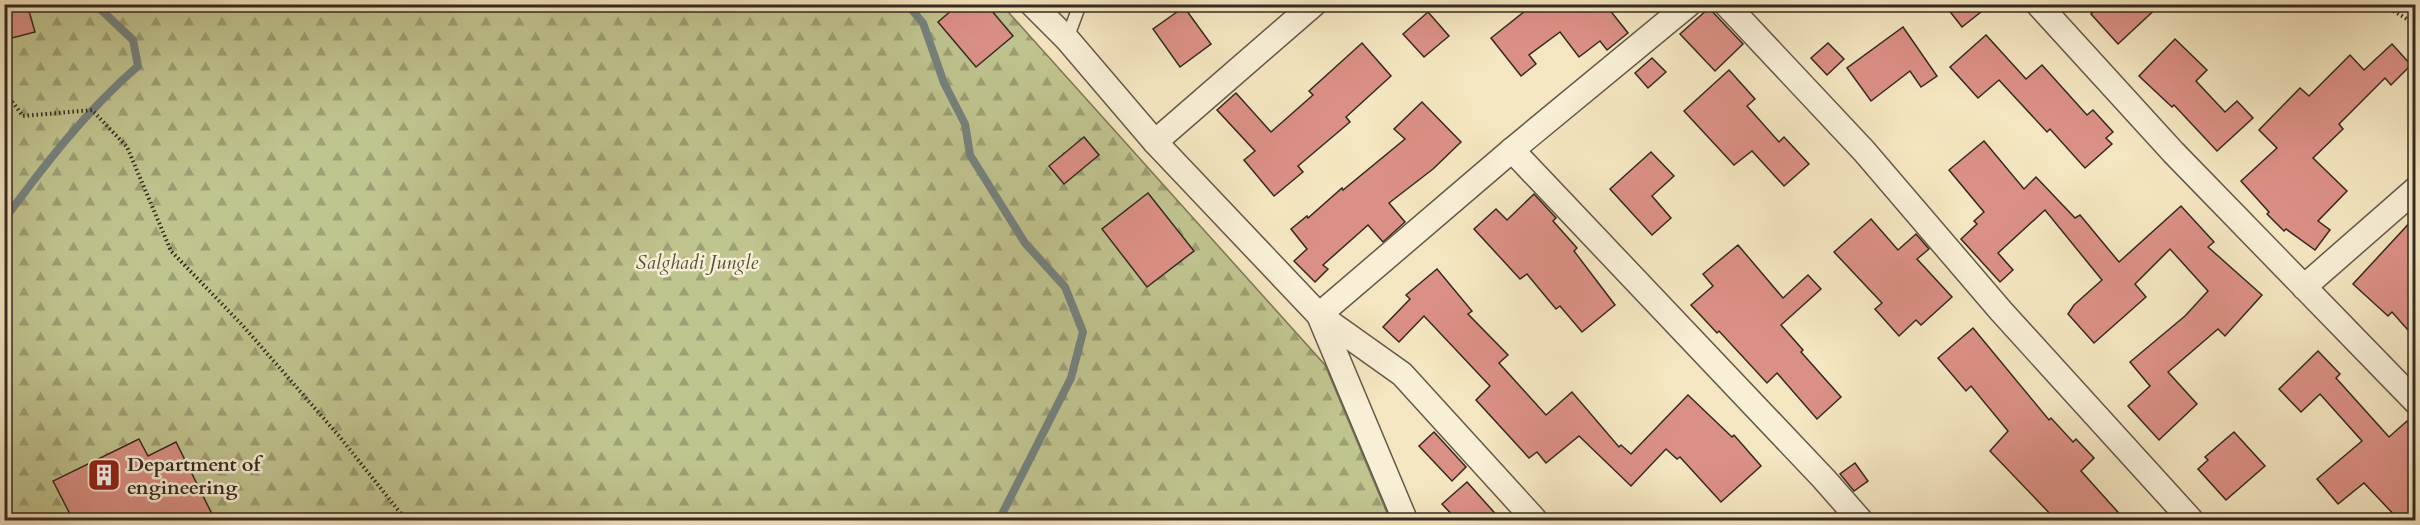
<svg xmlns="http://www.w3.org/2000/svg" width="2420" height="525" font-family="Cardo,serif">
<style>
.forest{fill:url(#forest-firs);stroke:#7a7758;stroke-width:1.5}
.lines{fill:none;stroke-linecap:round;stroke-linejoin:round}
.stream{stroke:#75827e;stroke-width:8}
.building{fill:#db9085;stroke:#342a20;stroke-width:1.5}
.service-casing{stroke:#645948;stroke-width:15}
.minor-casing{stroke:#645948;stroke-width:27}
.path{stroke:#342a20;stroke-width:4;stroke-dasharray:1.5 3;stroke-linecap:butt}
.service{stroke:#f8efd6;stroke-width:12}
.minor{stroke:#f8efd6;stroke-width:24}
.labels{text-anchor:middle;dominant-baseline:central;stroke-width:5;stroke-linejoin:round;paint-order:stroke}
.park-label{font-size:20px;font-style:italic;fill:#57503c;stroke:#f8efd6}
.poi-label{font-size:20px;font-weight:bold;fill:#342a20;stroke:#f8efd6;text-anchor:start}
</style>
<defs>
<pattern id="forest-firs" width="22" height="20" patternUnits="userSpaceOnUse" patternTransform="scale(1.5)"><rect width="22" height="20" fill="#c0c48f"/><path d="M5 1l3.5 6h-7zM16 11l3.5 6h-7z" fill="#9d9f74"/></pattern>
</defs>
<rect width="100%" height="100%" fill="#f4e6c0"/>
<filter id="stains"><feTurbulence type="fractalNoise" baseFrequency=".00333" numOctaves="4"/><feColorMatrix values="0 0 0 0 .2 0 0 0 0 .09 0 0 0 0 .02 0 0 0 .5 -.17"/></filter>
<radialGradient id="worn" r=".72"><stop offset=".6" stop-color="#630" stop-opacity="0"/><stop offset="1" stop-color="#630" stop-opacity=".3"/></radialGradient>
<!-- forest -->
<path class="forest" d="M 901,4 L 905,10 L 915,5 L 1002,5 L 1325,365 L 1390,520 L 5,520 L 4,5 Z"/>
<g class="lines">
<!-- stream -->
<g class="stream">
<path d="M 907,4 L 923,23 L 944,83 L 965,124 L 970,155 L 1025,243 L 1065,287 L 1083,332 L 1071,378 L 999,520"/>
<path d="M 4,220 C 45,164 86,111 138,66 L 133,40 L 95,4"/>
</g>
</g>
<!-- building -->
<g class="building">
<path d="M 4,4 L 27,4 L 35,32 L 4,40 Z"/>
<path d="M 959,4 L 986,4 L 1013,36 L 976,67 L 938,22 Z"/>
<path d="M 1534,4 L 1605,4 L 1628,33 L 1607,50 L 1600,41 L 1579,57 L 1560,32 L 1529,55 L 1536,64 L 1521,76 L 1491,38 Z"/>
<path d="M 1944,4 L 1991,4 L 1962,27 Z"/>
<path d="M 2101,4 L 2161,4 L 2118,44 L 2091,14 Z"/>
<path d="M 1184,7 L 1211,44 L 1180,67 L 1153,29 Z"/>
<path d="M 1709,8 L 1743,44 L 1715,71 L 1680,34 Z"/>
<path d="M 1428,12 L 1449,36 L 1424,57 L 1403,34 Z"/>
<path d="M 1903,27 L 1937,76 L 1921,87 L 1910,71 L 1871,101 L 1847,68 Z"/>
<path d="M 1986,35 L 2026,79 L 2042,65 L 2087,115 L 2093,110 L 2113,132 L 2106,138 L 2112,144 L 2085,168 L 2050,129 L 2047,132 L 1999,80 L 1978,98 L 1950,67 Z"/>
<path d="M 2175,39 L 2207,70 L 2196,81 L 2225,112 L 2237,101 L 2253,118 L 2217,151 L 2174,105 L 2172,107 L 2139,76 Z"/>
<path d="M 1362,43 L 1391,76 L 1346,117 L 1350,122 L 1298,166 L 1303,172 L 1274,196 L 1244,160 L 1255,151 L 1217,110 L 1236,93 L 1271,132 L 1313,95 L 1309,91 Z"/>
<path d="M 1828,43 L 1844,59 L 1827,75 L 1811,58 Z"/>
<path d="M 2392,44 L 2411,65 L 2391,85 L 2385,78 L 2339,124 L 2343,129 L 2313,158 L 2347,191 L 2318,221 L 2330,230 L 2315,250 L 2286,229 L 2284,231 L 2267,214 L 2269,212 L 2241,181 L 2277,148 L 2259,130 L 2300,88 L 2309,96 L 2350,55 L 2364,70 Z"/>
<path d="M 1652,58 L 1666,72 L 1648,88 L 1635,73 Z"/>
<path d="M 1729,70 L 1755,99 L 1747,106 L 1779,142 L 1784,137 L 1809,164 L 1784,186 L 1752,151 L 1734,165 L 1684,111 Z"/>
<path d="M 1422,102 L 1461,142 L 1433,169 L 1389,203 L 1405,222 L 1383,242 L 1368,225 L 1323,265 L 1328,269 L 1315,282 L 1294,261 L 1307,249 L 1291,229 L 1307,216 L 1308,218 L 1342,188 L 1343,190 L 1405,139 L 1394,129 Z"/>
<path d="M 1084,137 L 1099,155 L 1064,184 L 1049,166 Z"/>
<path d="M 1984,141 L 2024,189 L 2036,177 L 2075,218 L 2080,215 L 2119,262 L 2181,206 L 2214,242 L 2208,247 L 2262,295 L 2225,336 L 2218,329 L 2168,372 L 2197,404 L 2159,440 L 2128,406 L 2150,386 L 2130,362 L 2185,316 L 2208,291 L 2170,249 L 2135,284 L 2146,297 L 2094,343 L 2068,314 L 2074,305 L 2102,280 L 2045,210 L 1998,253 L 2013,270 L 2000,282 L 1961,239 L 1977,224 L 1974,221 L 1984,212 L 1949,170 Z"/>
<path d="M 1651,152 L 1674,176 L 1652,196 L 1671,218 L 1652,235 L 1610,189 Z"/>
<path d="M 1148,193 L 1194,251 L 1147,287 L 1102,229 Z"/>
<path d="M 1534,194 L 1556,218 L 1553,221 L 1577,248 L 1574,251 L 1615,305 L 1582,332 L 1560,306 L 1556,309 L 1527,274 L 1520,279 L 1474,229 L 1496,209 L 1507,220 Z"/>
<path d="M 2415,217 L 2415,338 L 2392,312 L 2388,316 L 2353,284 Z"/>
<path d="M 1871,219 L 1898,250 L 1916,234 L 1929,249 L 1917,259 L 1952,297 L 1921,325 L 1916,320 L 1899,336 L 1875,309 L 1882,303 L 1834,252 Z"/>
<path d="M 1738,245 L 1783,298 L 1808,275 L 1821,289 L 1781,325 L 1803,350 L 1801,352 L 1841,397 L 1817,419 L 1777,373 L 1767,383 L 1719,331 L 1717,333 L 1691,305 L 1713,286 L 1703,274 Z"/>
<path d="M 1437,269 L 1472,311 L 1468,314 L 1508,355 L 1499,363 L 1546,415 L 1572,392 L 1619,447 L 1621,445 L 1631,454 L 1688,395 L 1732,437 L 1734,435 L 1761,466 L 1721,502 L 1680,457 L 1677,459 L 1666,449 L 1631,486 L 1579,436 L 1546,463 L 1537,452 L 1529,458 L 1476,400 L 1490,386 L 1424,316 L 1399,342 L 1383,327 L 1410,299 L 1406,295 Z"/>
<path d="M 1973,328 L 2049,420 L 2051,418 L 2073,442 L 2076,439 L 2094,458 L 2081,471 L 2125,520 L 2056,520 L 1990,451 L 2008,431 L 1971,386 L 1966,391 L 1938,358 Z"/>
<path d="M 2318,351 L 2340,374 L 2336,378 L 2389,437 L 2407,421 L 2415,431 L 2415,520 L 2399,520 L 2364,483 L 2338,504 L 2317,479 L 2362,441 L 2320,394 L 2301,412 L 2279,389 Z"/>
<path d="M 1434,432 L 1466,467 L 1452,481 L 1419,446 Z"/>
<path d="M 2234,432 L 2265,466 L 2226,500 L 2198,469 L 2208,460 L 2205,457 Z"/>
<path d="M 139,439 L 148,456 L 176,442 L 215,520 L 73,520 L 53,481 Z"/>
<path d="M 1855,463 L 1868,481 L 1854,491 L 1840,474 Z"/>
<path d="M 1467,482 L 1501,520 L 1457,520 L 1442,504 Z"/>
</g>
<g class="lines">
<defs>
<path id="service" d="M 1067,39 L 1080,4"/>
<g id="minor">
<path d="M 1032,4 L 1067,39 L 1155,142 L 1319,315 L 1405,520"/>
<path d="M 1726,4 L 1864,151 L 2001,311 L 2191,520"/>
<path d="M 2038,4 L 2173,152 L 2416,402"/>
<path d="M 1155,142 L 1314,4"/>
<path d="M 1512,150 L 1824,479 L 1860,520"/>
<path d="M 2304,287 L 2416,189"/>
<path d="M 1535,520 L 1402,374 L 1319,315 L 1512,150 L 1689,4"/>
</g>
</defs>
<!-- service casing -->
<use href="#service" class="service-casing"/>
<!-- minor casing -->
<use href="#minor" class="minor-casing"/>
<!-- path -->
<g class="path">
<path d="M 2382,4 L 2407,19 L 2416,29"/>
<path d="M 4,91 L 23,116 L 92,110 L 127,147 L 171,251 L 244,327 L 339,436 L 406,520"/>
</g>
<!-- service -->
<use href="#service" class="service"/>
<!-- minor -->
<use href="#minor" class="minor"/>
</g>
<!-- icons -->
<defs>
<symbol id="building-square" viewBox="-11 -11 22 22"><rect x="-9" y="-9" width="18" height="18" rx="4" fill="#8f2418" stroke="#f8efd6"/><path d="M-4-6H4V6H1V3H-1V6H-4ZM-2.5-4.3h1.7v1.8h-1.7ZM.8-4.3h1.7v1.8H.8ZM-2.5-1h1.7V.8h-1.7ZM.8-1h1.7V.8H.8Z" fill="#fff"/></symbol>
</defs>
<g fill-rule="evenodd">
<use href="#building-square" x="85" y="456" width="38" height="38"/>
</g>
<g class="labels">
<!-- park labels -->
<g class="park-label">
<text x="697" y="262">Salghadi Jungle</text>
</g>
<!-- poi labels -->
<g class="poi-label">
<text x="127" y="464">Department of<tspan x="127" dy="23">engineering</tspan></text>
</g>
</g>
<!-- margin -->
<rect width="2420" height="525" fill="none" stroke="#f4e6c0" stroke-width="24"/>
<rect x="6" y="6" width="2408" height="513" fill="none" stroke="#342a20" stroke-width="3"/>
<rect x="12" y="12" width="2396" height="501" fill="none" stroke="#342a20" stroke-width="1.5"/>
<rect width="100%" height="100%" filter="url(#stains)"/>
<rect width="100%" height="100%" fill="url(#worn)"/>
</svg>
